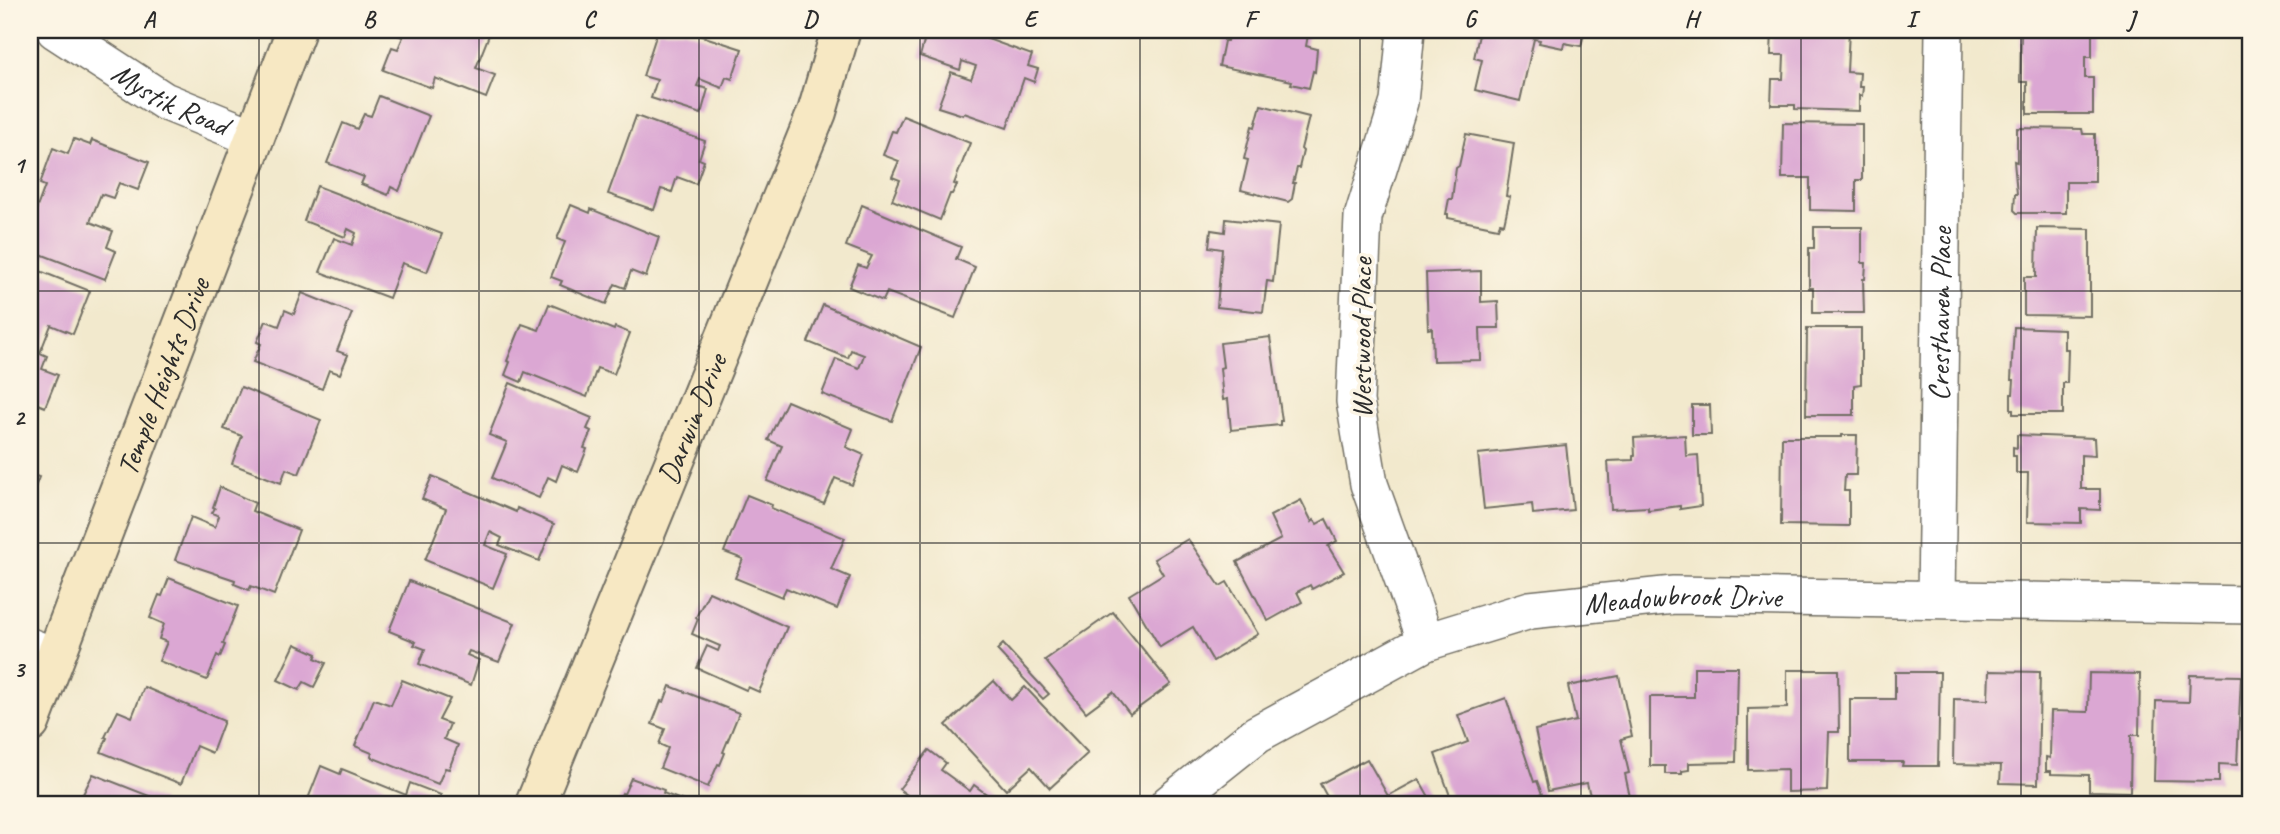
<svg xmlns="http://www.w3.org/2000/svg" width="2280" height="834" font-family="Caveat,sans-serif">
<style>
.building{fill:#dba7d3}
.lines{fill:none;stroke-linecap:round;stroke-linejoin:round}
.street-casing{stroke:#716e64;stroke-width:40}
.secondary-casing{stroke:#716e64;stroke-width:42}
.street{stroke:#fff;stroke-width:37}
.secondary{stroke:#f7e8c3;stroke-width:38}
.grid{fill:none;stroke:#2b2b2b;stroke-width:2;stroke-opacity:0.55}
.labels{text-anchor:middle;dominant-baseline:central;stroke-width:7;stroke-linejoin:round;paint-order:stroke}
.street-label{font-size:30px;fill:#2b2b2b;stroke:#fcf5e5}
.neatline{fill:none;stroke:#2b2b2b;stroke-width:2.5}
.grid-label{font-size:23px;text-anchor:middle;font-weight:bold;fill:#2b2b2b}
</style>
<rect width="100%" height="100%" fill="#fcf5e5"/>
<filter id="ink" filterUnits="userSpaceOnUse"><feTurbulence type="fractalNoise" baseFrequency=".0143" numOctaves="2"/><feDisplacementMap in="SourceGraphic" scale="14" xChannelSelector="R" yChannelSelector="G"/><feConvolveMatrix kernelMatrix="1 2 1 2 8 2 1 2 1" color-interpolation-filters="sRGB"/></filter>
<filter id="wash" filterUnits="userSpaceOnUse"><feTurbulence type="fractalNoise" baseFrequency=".00686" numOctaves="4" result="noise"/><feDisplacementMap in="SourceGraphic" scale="28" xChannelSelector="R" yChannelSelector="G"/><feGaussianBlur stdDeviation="1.57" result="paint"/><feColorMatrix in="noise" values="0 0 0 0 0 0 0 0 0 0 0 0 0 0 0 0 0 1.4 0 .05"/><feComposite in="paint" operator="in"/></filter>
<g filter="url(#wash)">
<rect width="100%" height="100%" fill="#f2e9cd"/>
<g id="blocks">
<!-- building -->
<g class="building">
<path d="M 384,30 L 491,30 L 476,68 L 495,75 L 486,98 L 435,78 L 432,88 L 383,70 L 392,47 L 398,49 L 403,37 Z"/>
<path d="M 658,30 L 683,30 L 742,49 L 732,79 L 726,77 L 722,88 L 700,79 L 697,86 L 708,89 L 701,114 L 651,98 L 657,80 L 643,76 Z"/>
<path d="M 968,30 L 972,31 L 971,33 L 1032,55 L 1028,66 L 1038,69 L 1034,82 L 1024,78 L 1007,128 L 964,113 L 963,115 L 938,107 L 951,72 L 971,79 L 976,66 L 962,61 L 960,70 L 920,56 L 927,31 Z"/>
<path d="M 1229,30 L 1309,30 L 1306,46 L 1317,49 L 1315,72 L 1313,71 L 1309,88 L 1291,84 L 1292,81 L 1219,66 L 1224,41 L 1227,41 Z"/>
<path d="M 1480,30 L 1585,30 L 1581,46 L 1564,43 L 1563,48 L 1539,43 L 1540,40 L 1534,39 L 1520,101 L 1475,90 L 1482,60 L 1474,58 Z"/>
<path d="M 1772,30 L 1849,30 L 1847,72 L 1860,73 L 1859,87 L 1863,87 L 1862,96 L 1859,95 L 1859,111 L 1795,109 L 1795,105 L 1771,105 L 1772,79 L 1783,79 L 1784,55 L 1771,55 Z"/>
<path d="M 2021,30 L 2092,30 L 2092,57 L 2085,57 L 2085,78 L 2093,78 L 2093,114 L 2027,114 L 2027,82 L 2020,82 Z"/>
<path d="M 379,96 L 429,116 L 399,191 L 391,187 L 388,195 L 361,184 L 364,177 L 327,163 L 343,123 L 357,129 L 364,114 L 371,116 Z"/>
<path d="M 1261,105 L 1309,117 L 1301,149 L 1303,151 L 1299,168 L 1297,168 L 1293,183 L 1295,183 L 1292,199 L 1288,202 L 1241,190 L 1248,160 L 1244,159 L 1252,126 L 1255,127 Z"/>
<path d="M 636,116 L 705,141 L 699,159 L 704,161 L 696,184 L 677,177 L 672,192 L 661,189 L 654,210 L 608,194 Z"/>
<path d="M 903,116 L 970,143 L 954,184 L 957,185 L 952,194 L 950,194 L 940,220 L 892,200 L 900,180 L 892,177 L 899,161 L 883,155 L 892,131 L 896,132 Z"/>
<path d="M 1783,123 L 1862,124 L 1862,180 L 1856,180 L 1856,211 L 1810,210 L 1810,178 L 1782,178 Z"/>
<path d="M 2017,128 L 2082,129 L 2083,134 L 2095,134 L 2095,182 L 2066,182 L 2066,213 L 2017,213 L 2014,210 L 2015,194 L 2017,194 L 2014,161 L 2017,162 Z"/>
<path d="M 1466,134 L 1514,143 L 1506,196 L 1510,197 L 1504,224 L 1500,223 L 1498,228 L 1448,218 L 1448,214 L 1446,214 L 1449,199 L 1452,199 L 1456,168 L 1459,166 Z"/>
<path d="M 74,139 L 90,145 L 92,140 L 149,162 L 138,190 L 119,183 L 113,198 L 101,194 L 90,222 L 113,231 L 107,247 L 116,251 L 105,279 L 30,250 L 30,226 L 45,186 L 40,184 L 53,148 L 68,154 Z"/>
<path d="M 317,186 L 442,234 L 427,272 L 402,263 L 389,298 L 320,272 L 334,238 L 352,245 L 356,233 L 348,229 L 345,237 L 304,221 Z"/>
<path d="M 571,205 L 590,213 L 591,209 L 659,237 L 646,277 L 631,271 L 625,288 L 615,284 L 606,304 L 560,285 L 562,281 L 551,277 L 565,242 L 557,239 Z"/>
<path d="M 862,205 L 961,247 L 956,259 L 975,267 L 955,318 L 887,292 L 883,301 L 849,287 L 858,265 L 866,268 L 872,256 L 846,246 Z"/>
<path d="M 1226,219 L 1279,225 L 1273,282 L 1267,281 L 1263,312 L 1217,307 L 1222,249 L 1209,247 L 1211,230 L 1225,232 Z"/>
<path d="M 1814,227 L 1862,227 L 1862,263 L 1866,263 L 1865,279 L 1863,279 L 1864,313 L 1813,313 L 1813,288 L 1809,288 L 1809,248 L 1814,248 Z"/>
<path d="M 2037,228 L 2090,229 L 2090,316 L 2024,315 L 2024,277 L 2036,277 Z"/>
<path d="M 30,267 L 90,291 L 73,334 L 51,325 L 40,353 L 47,356 L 42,369 L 58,375 L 45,407 L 30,401 Z"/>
<path d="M 1481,271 L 1481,302 L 1498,301 L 1499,328 L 1480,328 L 1481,360 L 1433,361 L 1432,328 L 1428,329 L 1426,273 Z"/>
<path d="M 302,293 L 352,313 L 337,351 L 348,355 L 340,374 L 329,370 L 322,389 L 253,362 L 261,344 L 257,342 L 266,321 L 279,326 L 285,310 L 294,314 Z"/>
<path d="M 549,304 L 614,330 L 615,327 L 630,333 L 614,374 L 597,368 L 587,397 L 525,372 L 521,382 L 505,375 L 510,362 L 507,361 L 522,324 L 539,330 Z"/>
<path d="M 823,305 L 921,347 L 892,421 L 822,394 L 836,359 L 859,368 L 864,355 L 851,350 L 848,358 L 808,342 Z"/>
<path d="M 2014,327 L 2064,329 L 2064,349 L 2068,349 L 2067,383 L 2063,383 L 2063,414 L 2013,414 L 2013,410 L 2011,410 L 2011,394 L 2013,394 L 2014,380 L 2011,380 Z"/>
<path d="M 1807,328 L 1861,328 L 1861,384 L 1854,385 L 1854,415 L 1806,415 Z"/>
<path d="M 1270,337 L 1282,421 L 1280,421 L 1280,425 L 1231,430 L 1228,399 L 1223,400 L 1220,368 L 1223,367 L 1220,343 Z"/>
<path d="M 510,383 L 592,418 L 587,429 L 591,431 L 584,448 L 587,449 L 578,472 L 562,465 L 556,481 L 548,477 L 539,498 L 492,478 L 507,442 L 489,435 Z"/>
<path d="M 241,387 L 321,420 L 299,474 L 286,469 L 281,483 L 232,464 L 242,436 L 224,429 Z"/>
<path d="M 787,401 L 853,429 L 846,447 L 864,455 L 852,485 L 835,478 L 824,504 L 767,481 L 782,446 L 768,440 Z"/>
<path d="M 1692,405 L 1710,405 L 1711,435 L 1692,435 Z"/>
<path d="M 1685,435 L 1686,456 L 1698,455 L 1701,506 L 1680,509 L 1680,506 L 1648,510 L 1648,507 L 1611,509 L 1608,461 L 1633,460 L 1633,456 L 1635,455 L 1634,438 Z"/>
<path d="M 1842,435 L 1857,435 L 1856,475 L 1845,475 L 1844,491 L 1849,491 L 1849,526 L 1781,525 L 1782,437 L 1842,437 Z"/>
<path d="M 2017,435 L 2094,438 L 2095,456 L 2081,455 L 2081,489 L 2100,489 L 2100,510 L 2081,509 L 2081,523 L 2027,522 L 2028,473 L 2016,473 L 2016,456 L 2013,456 L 2013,447 L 2017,448 Z"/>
<path d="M 1566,445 L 1573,510 L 1533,514 L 1532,504 L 1484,509 L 1478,454 Z"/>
<path d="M 30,474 L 39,477 L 30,500 Z"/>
<path d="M 432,476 L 516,512 L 517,508 L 554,524 L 539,561 L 499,545 L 502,538 L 490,532 L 485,545 L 507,554 L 493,588 L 425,560 L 446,509 L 422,499 Z"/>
<path d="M 220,487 L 255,503 L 252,511 L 299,530 L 274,595 L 251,586 L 249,590 L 234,584 L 235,580 L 175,560 L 191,517 L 215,527 L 219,516 L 212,513 L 215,508 L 213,507 Z"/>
<path d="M 747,495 L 772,505 L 771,508 L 845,538 L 831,569 L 850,577 L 837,609 L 786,588 L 782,597 L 735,578 L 743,559 L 724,552 Z"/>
<path d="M 1301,500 L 1312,522 L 1314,520 L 1317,524 L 1326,519 L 1337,541 L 1328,546 L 1344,572 L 1312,589 L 1310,585 L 1297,592 L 1302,602 L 1268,621 L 1237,562 L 1281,539 L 1270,516 Z"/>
<path d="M 1188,539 L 1220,586 L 1227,582 L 1258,634 L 1213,661 L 1193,627 L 1160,647 L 1129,595 L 1163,574 L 1154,559 Z"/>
<path d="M 169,578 L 238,606 L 223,644 L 225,645 L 220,657 L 217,655 L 207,680 L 159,661 L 167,642 L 159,639 L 164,624 L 150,618 L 159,595 L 162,596 Z"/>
<path d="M 409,581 L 515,623 L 499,662 L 469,651 L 467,655 L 479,660 L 471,685 L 419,664 L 425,649 L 414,645 L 416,642 L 389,631 Z"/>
<path d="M 709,592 L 787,627 L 759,692 L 748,687 L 746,690 L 697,668 L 707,646 L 718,651 L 720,646 L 692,634 L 698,619 L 696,617 Z"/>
<path d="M 1113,612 L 1171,684 L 1130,714 L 1113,692 L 1086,712 L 1045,660 Z"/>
<path d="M 295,644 L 317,654 L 315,658 L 326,663 L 314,687 L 304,682 L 299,690 L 278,680 Z"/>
<path d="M 1003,644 L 1049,694 L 1043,699 L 997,650 Z"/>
<path d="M 1694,667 L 1738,667 L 1736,762 L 1689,763 L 1689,770 L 1682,771 L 1682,774 L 1665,774 L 1665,766 L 1650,766 L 1650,697 L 1694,697 Z"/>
<path d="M 1787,670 L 1838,670 L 1839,732 L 1829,732 L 1827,791 L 1787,792 L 1787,769 L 1748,770 L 1748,709 L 1787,708 Z"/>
<path d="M 1989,671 L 2040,672 L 2038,784 L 2000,783 L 2001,765 L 1953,764 L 1954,699 L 1988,700 Z"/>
<path d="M 1895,672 L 1940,672 L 1938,766 L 1902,766 L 1903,762 L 1850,762 L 1850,699 L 1895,699 Z"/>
<path d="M 2089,673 L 2140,674 L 2139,735 L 2131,735 L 2130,792 L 2089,791 L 2089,775 L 2051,774 L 2051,771 L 2046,771 L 2046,757 L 2050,758 L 2051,711 L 2088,712 Z"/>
<path d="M 2190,675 L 2241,676 L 2237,765 L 2219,764 L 2219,782 L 2154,781 L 2156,701 L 2189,702 Z"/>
<path d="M 1619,676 L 1632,736 L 1621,739 L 1629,773 L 1625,774 L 1630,797 L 1592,804 L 1587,783 L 1548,791 L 1535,730 L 1576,721 L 1568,686 Z"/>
<path d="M 402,680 L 450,699 L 439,720 L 450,724 L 444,739 L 458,745 L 449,769 L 445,768 L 438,784 L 371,757 L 372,753 L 355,746 L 374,699 L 391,705 Z"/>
<path d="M 994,681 L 1011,700 L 1025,687 L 1088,753 L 1050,788 L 1031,767 L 1006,790 L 946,725 Z"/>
<path d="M 670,686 L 739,713 L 723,752 L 725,753 L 720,765 L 718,764 L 708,787 L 660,768 L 668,748 L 659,744 L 665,729 L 652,724 L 661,701 L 664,702 Z"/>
<path d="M 144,687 L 224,721 L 212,753 L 196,746 L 181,784 L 101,752 L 107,738 L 105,737 L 118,711 L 132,717 Z"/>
<path d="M 1506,698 L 1534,782 L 1537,781 L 1542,794 L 1511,804 L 1506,804 L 1503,798 L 1487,804 L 1453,804 L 1435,754 L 1468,742 L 1458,715 Z"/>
<path d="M 929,750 L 946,763 L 941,770 L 970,791 L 974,785 L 1000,804 L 910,804 L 914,800 L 899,789 Z"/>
<path d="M 1367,759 L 1388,796 L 1419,779 L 1433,804 L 1331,804 L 1320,784 Z"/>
<path d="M 321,766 L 340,774 L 342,769 L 406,795 L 410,783 L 441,795 L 437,804 L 306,804 Z"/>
<path d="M 93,774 L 162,801 L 161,804 L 78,804 Z"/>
<path d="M 631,778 L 664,790 L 663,793 L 691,804 L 620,804 L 618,803 L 622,793 L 624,794 Z"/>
</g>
</g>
</g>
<g filter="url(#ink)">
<use href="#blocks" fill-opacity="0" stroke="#716e64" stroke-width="2"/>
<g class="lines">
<defs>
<g id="street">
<path id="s1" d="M 55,30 L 164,101 L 255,138"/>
<path d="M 1406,30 L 1399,102 L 1363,217 L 1355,401 L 1369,484 L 1426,642"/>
<path id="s2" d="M 1936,599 L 1944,30"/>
<path d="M 30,647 L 55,657"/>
<path id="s3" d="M 1169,804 L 1257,734 L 1426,642 L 1530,610 L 1674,595 L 2250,605"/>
</g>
<g id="secondary">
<path id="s4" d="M 30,723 L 296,30"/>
<path id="s5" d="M 535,804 L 817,112 L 841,30"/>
</g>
</defs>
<!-- street casing -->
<use href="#street" class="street-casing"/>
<!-- secondary casing -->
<use href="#secondary" class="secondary-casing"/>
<!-- street -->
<use href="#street" class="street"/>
<!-- secondary -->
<use href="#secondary" class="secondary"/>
</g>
</g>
<!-- grid -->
<path class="grid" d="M 259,30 L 259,804M 479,30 L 479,804M 699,30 L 699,804M 920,30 L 920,804M 1140,30 L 1140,804M 1360,30 L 1360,804M 1581,30 L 1581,804M 1801,30 L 1801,804M 2021,30 L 2021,804M 30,291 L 2250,291M 30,543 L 2250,543"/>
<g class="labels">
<!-- street labels -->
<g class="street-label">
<text stroke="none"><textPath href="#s1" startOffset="135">Mystik Road</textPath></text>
<text stroke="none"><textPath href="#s2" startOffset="285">Cresthaven Place</textPath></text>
<text transform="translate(1361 338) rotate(-90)">Westwood Place</text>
<text stroke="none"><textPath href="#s4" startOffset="371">Temple Heights Drive</textPath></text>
<text stroke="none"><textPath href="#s5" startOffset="416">Darwin Drive</textPath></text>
<text stroke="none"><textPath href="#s3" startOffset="567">Meadowbrook Drive</textPath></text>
</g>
</g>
<!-- margin -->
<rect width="2280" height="834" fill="none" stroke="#fcf5e5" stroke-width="77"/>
<rect x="38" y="38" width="2204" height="758" class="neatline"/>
<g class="grid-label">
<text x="149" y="27">A</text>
<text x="369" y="27">B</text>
<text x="589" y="27">C</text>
<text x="810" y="27">D</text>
<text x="1030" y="27">E</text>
<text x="1250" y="27">F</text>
<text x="1470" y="27">G</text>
<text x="1691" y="27">H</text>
<text x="1911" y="27">I</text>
<text x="2131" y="27">J</text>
<text x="19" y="173">1</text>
<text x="19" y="425">2</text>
<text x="19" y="677">3</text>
</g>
</svg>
